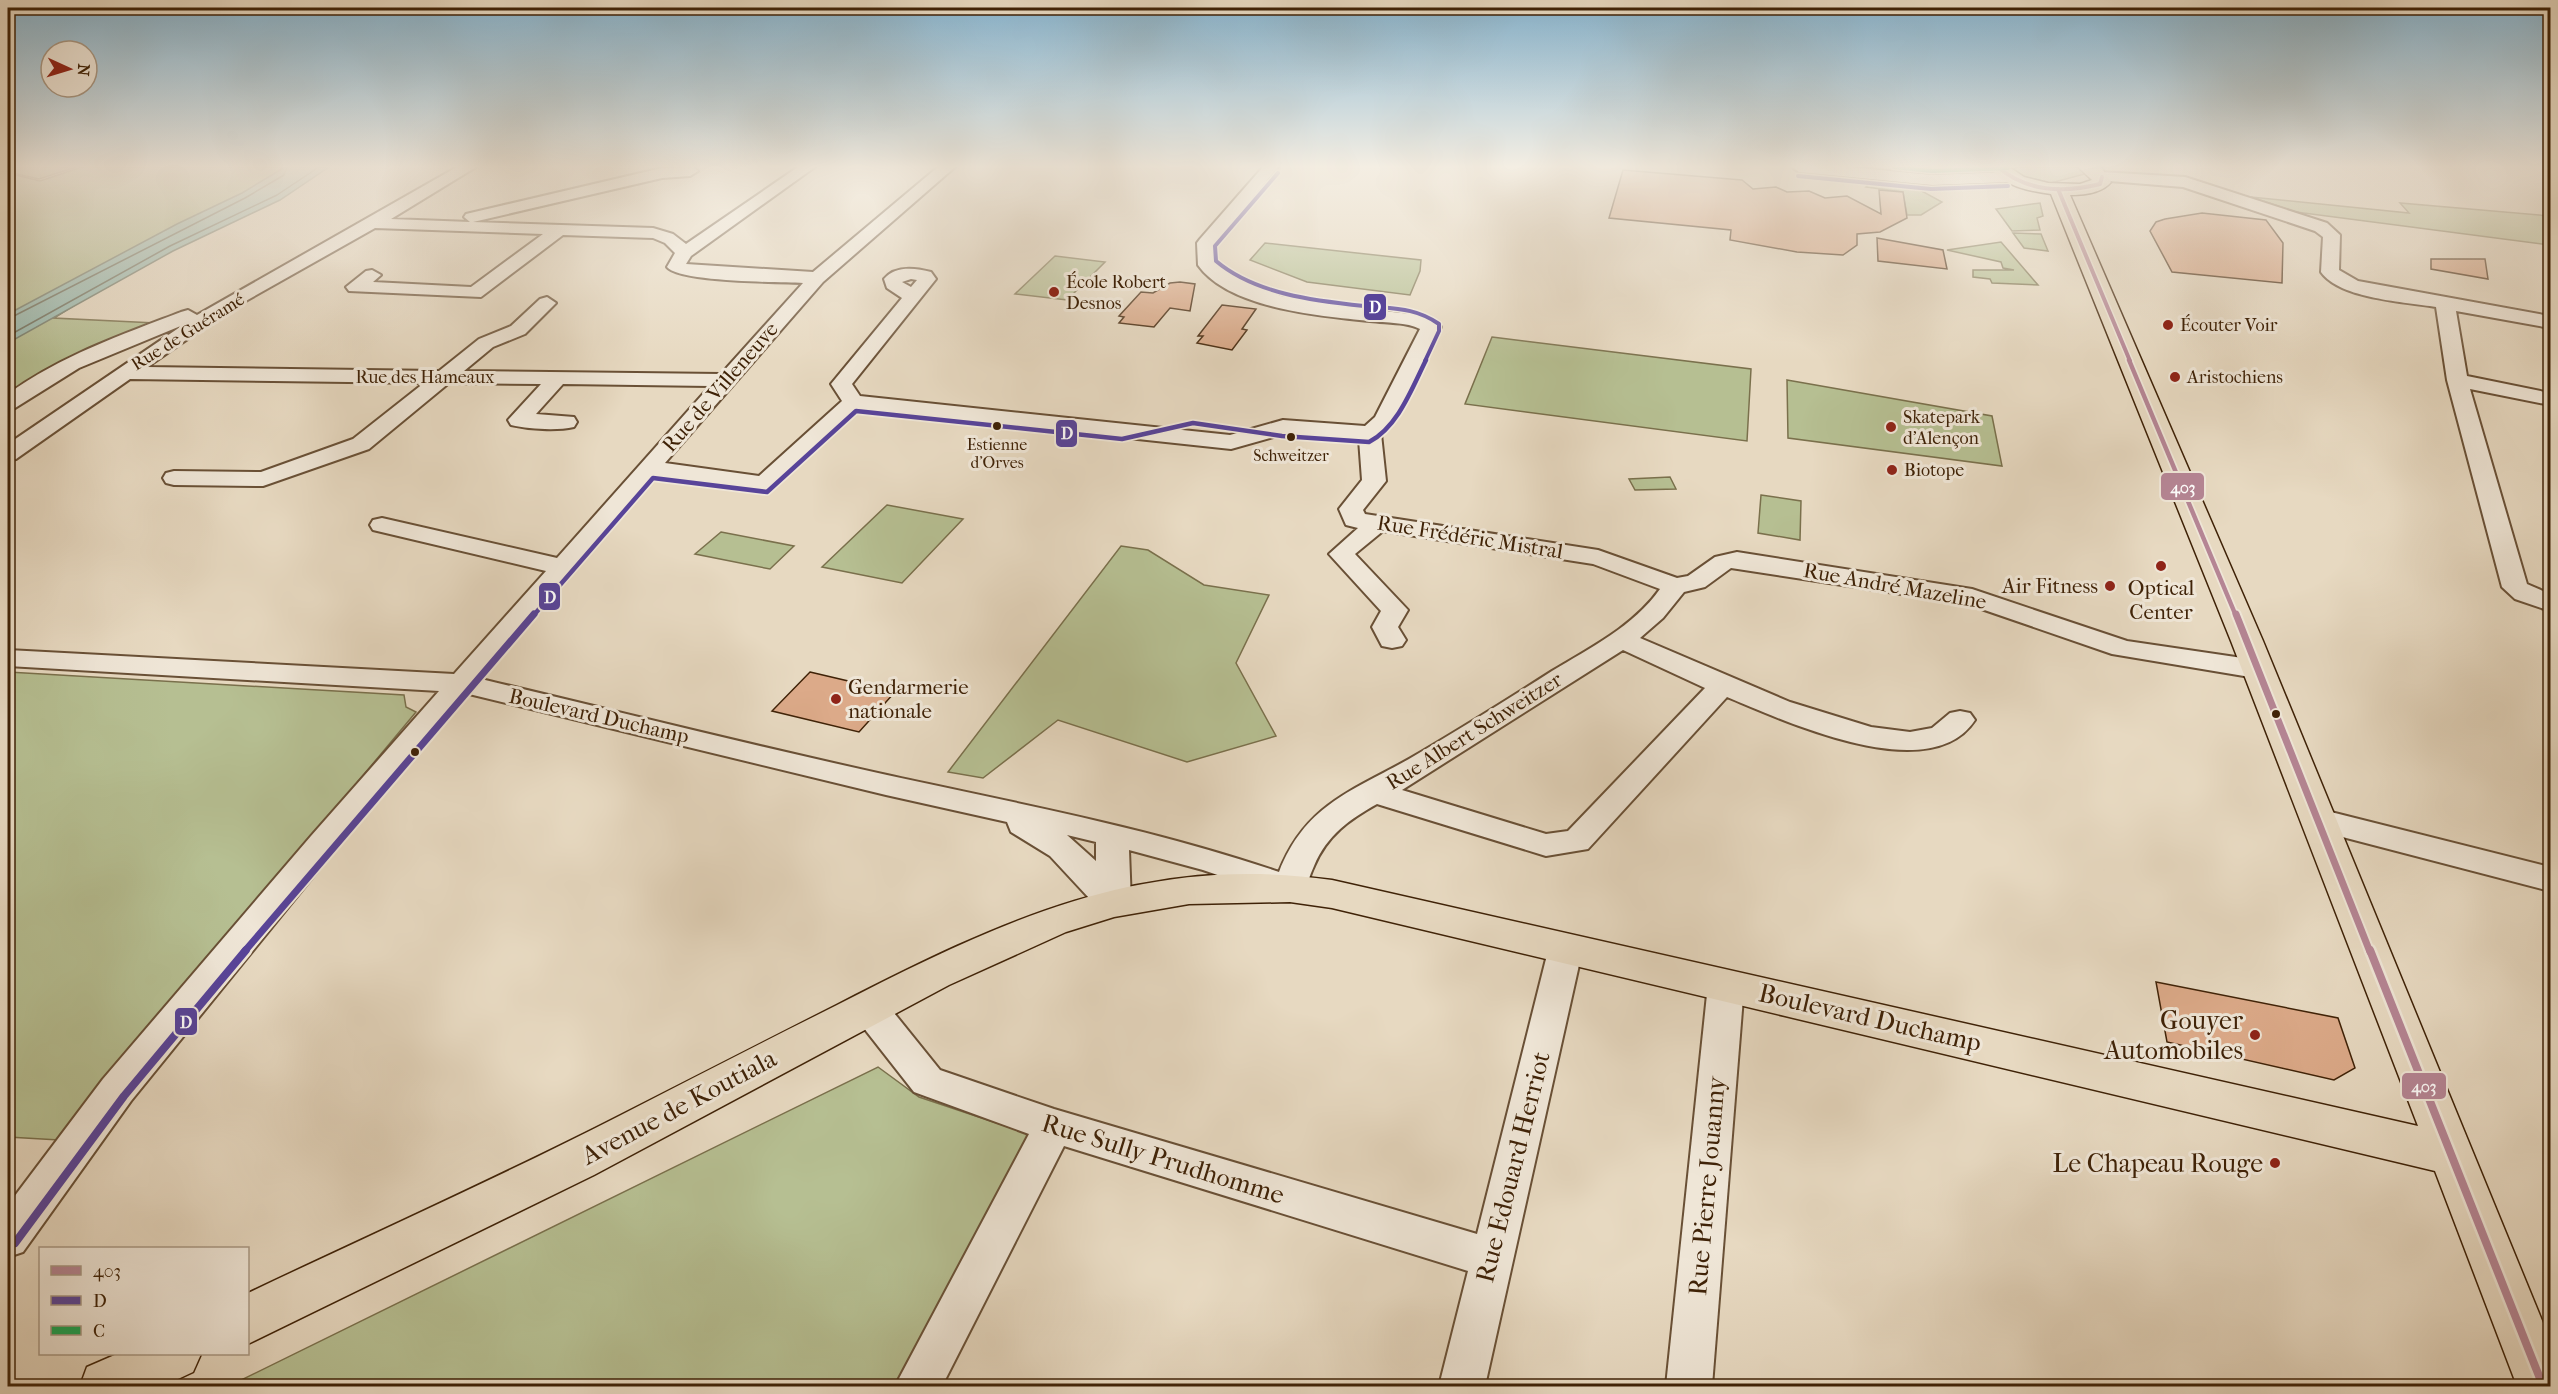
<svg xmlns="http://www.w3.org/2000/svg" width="2558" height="1394" font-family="'IM FELL French Canon',serif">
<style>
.green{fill:#b6bf92;stroke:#7a704c;stroke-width:1.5}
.water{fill:#97bab0;stroke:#747d6c;stroke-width:1.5}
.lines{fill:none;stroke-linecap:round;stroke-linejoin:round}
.shore{stroke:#6b6e5c;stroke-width:1.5}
.building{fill:#dcaa89;stroke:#3f2207;stroke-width:1.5}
.minor-casing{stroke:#695036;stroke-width:4}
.major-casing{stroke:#3f2207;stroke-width:3}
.minor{fill:#efe6d7;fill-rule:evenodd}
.major{fill:#e7d9c1;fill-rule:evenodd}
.bus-1-far3-casing{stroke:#efe6d7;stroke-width:7}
.bus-1-far2-casing{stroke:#efe6d7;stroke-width:8}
.bus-1-far1-casing{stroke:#efe6d7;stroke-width:11}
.bus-1-casing{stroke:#efe6d7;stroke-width:13}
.bus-2-far3-casing{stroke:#efe6d7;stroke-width:7}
.bus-2-far2-casing{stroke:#efe6d7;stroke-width:8}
.bus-2-far1-casing{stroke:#efe6d7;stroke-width:11}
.bus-2-casing{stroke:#efe6d7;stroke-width:13}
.bus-3-casing{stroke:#efe6d7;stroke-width:7}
.bus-1-far3{stroke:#b58594;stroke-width:4}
.bus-1-far2{stroke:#b58594;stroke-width:4.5}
.bus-1-far1{stroke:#b58594;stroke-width:7}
.bus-1{stroke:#b58594;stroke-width:8}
.bus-2-far3{stroke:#584499;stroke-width:4}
.bus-2-far2{stroke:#584499;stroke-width:4.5}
.bus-2-far1{stroke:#584499;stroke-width:7}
.bus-2{stroke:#584499;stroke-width:8}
.bus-3{stroke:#14a752;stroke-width:4}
.poi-dot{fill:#8f2418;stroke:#efe6d7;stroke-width:2}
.bus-dot{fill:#3f2207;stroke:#efe6d7;stroke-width:2}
.labels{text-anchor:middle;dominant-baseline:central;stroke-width:6;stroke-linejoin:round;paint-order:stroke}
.far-bus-label{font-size:16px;fill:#3f2207;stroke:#efe6d7}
.far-poi-label{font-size:18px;fill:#3f2207;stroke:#efe6d7;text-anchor:start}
.far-street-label{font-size:18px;fill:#3f2207;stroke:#efe6d7}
.street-label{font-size:21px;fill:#3f2207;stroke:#efe6d7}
.poi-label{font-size:21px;fill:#3f2207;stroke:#efe6d7;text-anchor:end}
.near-street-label{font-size:26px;fill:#3f2207;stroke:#efe6d7}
.near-poi-label{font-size:26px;fill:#3f2207;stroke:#efe6d7;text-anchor:end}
.line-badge{stroke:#efe6d7;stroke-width:2}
.badge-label{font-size:16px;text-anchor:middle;font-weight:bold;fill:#fff}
</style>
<rect width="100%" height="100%" fill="#e7d9c1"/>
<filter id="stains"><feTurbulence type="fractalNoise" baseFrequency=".00333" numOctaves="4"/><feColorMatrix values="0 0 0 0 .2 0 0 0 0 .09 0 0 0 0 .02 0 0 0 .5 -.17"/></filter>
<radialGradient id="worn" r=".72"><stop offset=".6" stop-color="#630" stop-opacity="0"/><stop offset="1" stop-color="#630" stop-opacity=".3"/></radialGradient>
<!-- green -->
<g class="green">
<path d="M 8,167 L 76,167 L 39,179 L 8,172 Z"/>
<path d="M 82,167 L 295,167 L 54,318 L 156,323 L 18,387 L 8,387 L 8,173 L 40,181 Z"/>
<path d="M 2019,167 L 2077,167 L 2088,173 L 2051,183 L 2022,176 L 2013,169 Z"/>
<path d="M 1874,180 L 1907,183 L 1942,202 L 1921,215 L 1907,215 L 1903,192 L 1866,187 Z"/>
<path d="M 2251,197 L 2409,213 L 2400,203 L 2550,216 L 2550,245 L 2296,212 Z"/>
<path d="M 2040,203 L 2043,216 L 2037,218 L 2040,230 L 2012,231 L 1996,209 Z"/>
<path d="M 2013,233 L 2041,234 L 2048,251 L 2024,248 Z"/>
<path d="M 2001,242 L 2038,285 L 1992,283 L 1990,279 L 1973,277 L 1973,270 L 2014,270 L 2003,268 L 2001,262 L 1947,250 Z"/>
<path d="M 1265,243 L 1421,260 L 1420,271 L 1410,295 L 1307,282 L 1250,260 Z"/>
<path d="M 1055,256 L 1105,262 L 1067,300 L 1015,294 Z"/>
<path d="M 1492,337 L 1751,369 L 1747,441 L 1465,404 Z"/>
<path d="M 1787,380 L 1992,416 L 2002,466 L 1788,438 Z"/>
<path d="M 1670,477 L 1676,489 L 1635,490 L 1629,479 Z"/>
<path d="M 1761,495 L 1801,501 L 1800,540 L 1758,533 Z"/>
<path d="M 887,505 L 963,519 L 902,583 L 822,567 Z"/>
<path d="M 721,532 L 794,546 L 770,569 L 695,554 Z"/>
<path d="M 1121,546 L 1148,550 L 1204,585 L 1269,595 L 1236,663 L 1276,736 L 1187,762 L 1058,720 L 983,778 L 948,772 Z"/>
<path d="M 8,672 L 404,695 L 406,707 L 416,712 L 59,1140 L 8,1137 Z"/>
<path d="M 878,1067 L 919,1097 L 1026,1133 L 1030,1148 L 905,1386 L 229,1386 Z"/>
</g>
<!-- water -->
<path class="water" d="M 285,167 L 329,167 L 280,200 L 173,251 L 8,343 L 8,314 L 177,224 L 242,193 Z"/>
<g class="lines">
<!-- shore -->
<g class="shore">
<path d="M 8,319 L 245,198 L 284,175 L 287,167"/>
<path d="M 8,336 L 170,246 L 277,195 L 319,167"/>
</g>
</g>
<!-- building -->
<g class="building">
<path d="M 1623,170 L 1742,180 L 1753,189 L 1776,187 L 1787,192 L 1809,191 L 1825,198 L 1847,196 L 1881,214 L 1879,190 L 1903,192 L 1907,218 L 1880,232 L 1857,234 L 1857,245 L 1843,255 L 1797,252 L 1730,240 L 1731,230 L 1609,218 Z"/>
<path d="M 2202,213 L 2266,220 L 2283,243 L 2282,283 L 2172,272 L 2150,231 L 2156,222 L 2165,219 Z"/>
<path d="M 1877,238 L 1943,250 L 1947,269 L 1878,261 Z"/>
<path d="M 2431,259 L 2485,259 L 2488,279 L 2431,269 Z"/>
<path d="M 1180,282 L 1195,284 L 1190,311 L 1170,308 L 1154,327 L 1119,323 L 1124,317 L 1119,316 L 1141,292 L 1153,293 L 1170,283 Z"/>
<path d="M 1222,305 L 1256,309 L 1242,329 L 1247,330 L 1232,350 L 1197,343 L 1203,336 L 1198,336 Z"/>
<path d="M 810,672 L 895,692 L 859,732 L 772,711 Z"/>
<path d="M 2156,982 L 2338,1018 L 2355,1068 L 2334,1080 L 2167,1042 Z"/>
</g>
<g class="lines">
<defs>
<g id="minor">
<path d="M 457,167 L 476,167 L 391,219 L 470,222 L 464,217 L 466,214 L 662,168 L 693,167 L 698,171 L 690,176 L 662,178 L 473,222 L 653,228 L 673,234 L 686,244 L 798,167 L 815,167 L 691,256 L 686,264 L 813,272 L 938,167 L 955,167 L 823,282 L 665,463 L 759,476 L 842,401 L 831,384 L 902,298 L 887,288 L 884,279 C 895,265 916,268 931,272 L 936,279 L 852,384 L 860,396 L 1230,435 L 1283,420 L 1365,426 L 1375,417 L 1420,329 C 1407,322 1386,323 1370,321 C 1322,316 1229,309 1198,265 L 1197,243 L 1200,239 L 1263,167 L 1278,167 L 1215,244 L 1216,263 L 1232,276 L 1281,296 L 1337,306 L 1420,315 L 1438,323 L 1441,327 L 1395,420 L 1381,434 L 1386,481 L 1363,510 L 1365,514 L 1598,550 L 1677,578 L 1688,576 L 1715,557 L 1737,552 L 1972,589 L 2127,641 L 2256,660 L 2266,663 L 2270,669 L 2266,675 L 2256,678 L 2112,654 L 1967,604 L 1731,568 L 1705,587 L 1684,592 L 1663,618 L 1640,638 L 1790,702 L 1871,727 L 1910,732 L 1932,728 L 1950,713 L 1960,711 L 1970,713 L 1975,720 C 1930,789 1785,721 1727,697 L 1588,849 L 1546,856 L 1377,804 C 1350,819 1327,835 1314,866 C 1309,876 1307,887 1302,897 L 1290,900 L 1203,870 L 1129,850 L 1131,903 L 1126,912 L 1114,916 L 1102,912 L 1050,856 L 1011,832 L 1007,822 L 886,795 L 469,694 L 333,852 L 131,1101 L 23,1252 L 8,1257 L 8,1205 L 103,1079 L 311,836 L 439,691 L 8,666 L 8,650 L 454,674 L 546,571 L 373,530 L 370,525 L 373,520 L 382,518 L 557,558 L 710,386 L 563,384 L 536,414 L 574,417 L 577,422 L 574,427 C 556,431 529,429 511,425 L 508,420 L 541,384 L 449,383 L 369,449 L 263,486 L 174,485 L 166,483 L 163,478 L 166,473 L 174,471 L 261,472 L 353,439 L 424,383 L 130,379 L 16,459 L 8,461 L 8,444 L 183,325 L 79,368 L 15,408 L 8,410 L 8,394 C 60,356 121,335 181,312 L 188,310 L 197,315 ZM 375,228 L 543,234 L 471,287 L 373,282 L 381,275 L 372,270 L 366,271 L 346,287 L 349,291 L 481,297 L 563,235 L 653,238 L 665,243 L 675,253 L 667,267 C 678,282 780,282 803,283 L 721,374 L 464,371 L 493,347 L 525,334 L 556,303 L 547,297 L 540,299 L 511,326 L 479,339 L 439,371 L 147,367 L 228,311 ZM 911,279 L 917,280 L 911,287 L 902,282 ZM 858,409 L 1231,449 L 1284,434 L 1359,439 L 1362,480 L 1339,509 L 1346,525 L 1358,528 L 1329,554 L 1381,611 L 1372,627 L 1382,646 L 1392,648 L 1402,646 L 1406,640 L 1398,627 L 1408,610 L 1355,554 L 1383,531 L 1593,564 L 1660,589 C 1634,626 1590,648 1552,671 C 1505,701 1457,731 1409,759 C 1352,791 1305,805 1279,872 C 1151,828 1019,804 887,775 C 751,745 616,711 481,679 L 655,476 L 764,491 L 772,489 ZM 1623,650 L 1705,688 L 1568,831 L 1546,834 L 1402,790 ZM 1067,835 L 1096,842 L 1096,861 Z"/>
<path d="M 1792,167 L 1849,167 L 1932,175 L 2008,172 L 2016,177 L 2008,182 L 1932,185 L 1799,172 Z"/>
<path d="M 2102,172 L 2185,177 L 2327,223 L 2340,235 L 2339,270 L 2358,281 L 2550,316 L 2550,328 L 2456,311 L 2467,376 L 2550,393 L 2550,405 L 2470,389 L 2527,584 L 2550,594 L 2550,611 L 2515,599 L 2502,587 L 2447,380 L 2436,307 C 2406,302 2340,299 2321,272 L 2323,237 L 2315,231 L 2183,187 L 2097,180 L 2094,177 Z"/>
<path d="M 2319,809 L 2550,867 L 2550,891 L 2308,828 L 2303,820 L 2308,812 Z"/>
<path d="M 1566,934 L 1578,938 L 1583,947 L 1485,1386 L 1439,1386 L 1468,1271 L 1064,1146 L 942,1386 L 895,1386 L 1029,1134 L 914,1092 L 856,1018 L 851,1008 L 856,998 L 869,993 L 882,998 L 940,1070 L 1054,1109 L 1477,1234 L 1549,947 L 1554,938 Z"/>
<path d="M 1726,971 L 1739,975 L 1744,985 L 1712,1386 L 1666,1386 L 1708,985 L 1713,975 Z"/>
</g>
<g id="major">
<path d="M 1989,167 L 2009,167 L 2024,177 L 2048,183 L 2080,184 L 2092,180 L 2078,167 L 2101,167 L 2111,182 C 2102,193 2084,195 2070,195 L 2263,641 L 2550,1340 L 2550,1386 L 2517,1386 L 2435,1171 L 1332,908 L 1290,902 L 1189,904 L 1114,917 L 1066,932 L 949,985 L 594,1175 L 248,1344 L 248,1293 C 372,1234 498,1178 621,1115 C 693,1078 765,1041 837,1005 C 1001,921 1142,853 1332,880 L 2418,1126 L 2231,641 L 2051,194 C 2029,191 2003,186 1989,167 Z"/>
<path d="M 117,1354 L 201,1354 L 193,1372 L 163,1386 L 80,1386 L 87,1367 Z"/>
</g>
</defs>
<!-- minor casing -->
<use href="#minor" class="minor-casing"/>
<!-- major casing -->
<use href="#major" class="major-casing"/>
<!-- minor -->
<use href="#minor" class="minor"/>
<!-- major -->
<use href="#major" class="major"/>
<defs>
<g id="bus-1-far3">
<path d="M 1998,167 C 2027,192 2064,193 2100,184 L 2102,177"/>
<path d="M 2058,189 L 2130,361"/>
</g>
<path id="bus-1-far2" d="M 2129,360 L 2236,616"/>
<path id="bus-1-far1" d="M 2236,614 L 2370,952"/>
<path id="bus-1" d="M 2370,950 L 2543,1386"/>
<g id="bus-2-far3">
<path d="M 1278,173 L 1215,246 L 1216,261 C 1255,294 1315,301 1364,306 C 1393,309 1415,307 1439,324 L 1439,331 L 1425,361"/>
<path d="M 1798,176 L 1931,189 L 2008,186"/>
</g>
<path id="bus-2-far2" d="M 533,616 L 653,478 L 767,492 L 856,411 L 1122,439 L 1193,423 L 1282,436 L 1369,442 C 1398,427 1412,388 1426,360"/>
<path id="bus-2-far1" d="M 244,952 L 534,614"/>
<path id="bus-2" d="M 15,1243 L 124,1096 L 246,950"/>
<path id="bus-3" d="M 1894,167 L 1932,171 L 2008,168"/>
</defs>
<!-- bus-1-far3 casing -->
<use href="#bus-1-far3" class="bus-1-far3-casing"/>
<!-- bus-1-far2 casing -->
<use href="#bus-1-far2" class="bus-1-far2-casing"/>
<!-- bus-1-far1 casing -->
<use href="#bus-1-far1" class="bus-1-far1-casing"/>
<!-- bus-1 casing -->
<use href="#bus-1" class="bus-1-casing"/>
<!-- bus-2-far3 casing -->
<use href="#bus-2-far3" class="bus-2-far3-casing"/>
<!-- bus-2-far2 casing -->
<use href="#bus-2-far2" class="bus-2-far2-casing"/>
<!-- bus-2-far1 casing -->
<use href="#bus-2-far1" class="bus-2-far1-casing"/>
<!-- bus-2 casing -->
<use href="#bus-2" class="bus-2-casing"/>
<!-- bus-3 casing -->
<use href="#bus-3" class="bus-3-casing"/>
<!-- bus-1-far3 -->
<use href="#bus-1-far3" class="bus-1-far3"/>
<!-- bus-1-far2 -->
<use href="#bus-1-far2" class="bus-1-far2"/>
<!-- bus-1-far1 -->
<use href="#bus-1-far1" class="bus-1-far1"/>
<!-- bus-1 -->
<use href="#bus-1" class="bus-1"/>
<!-- bus-2-far3 -->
<use href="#bus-2-far3" class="bus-2-far3"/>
<!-- bus-2-far2 -->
<use href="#bus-2-far2" class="bus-2-far2"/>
<!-- bus-2-far1 -->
<use href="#bus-2-far1" class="bus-2-far1"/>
<!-- bus-2 -->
<use href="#bus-2" class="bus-2"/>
<!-- bus-3 -->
<use href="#bus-3" class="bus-3"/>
</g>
<!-- sky -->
<linearGradient id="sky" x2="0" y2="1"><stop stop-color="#87b6d2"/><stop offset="0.46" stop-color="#f4eee3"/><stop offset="1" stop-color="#f4eee3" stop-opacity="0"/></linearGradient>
<rect width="2558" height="362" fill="url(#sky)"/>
<!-- markers -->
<g class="poi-dot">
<circle cx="1054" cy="292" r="6"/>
<circle cx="2168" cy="325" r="6"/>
<circle cx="2175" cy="377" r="6"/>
<circle cx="1891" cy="427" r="6"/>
<circle cx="1892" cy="470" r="6"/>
<circle cx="2161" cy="566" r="6"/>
<circle cx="2110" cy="586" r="6"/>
<circle cx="836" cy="699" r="6"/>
<circle cx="2255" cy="1035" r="6"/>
<circle cx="2275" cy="1163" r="6"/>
</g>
<g class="bus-dot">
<circle cx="997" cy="426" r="5"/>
<circle cx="1291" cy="437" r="5"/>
<circle cx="2276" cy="714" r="5"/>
<circle cx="415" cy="752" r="5"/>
</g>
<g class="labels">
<!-- far-bus labels -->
<g class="far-bus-label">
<text x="997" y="444">Estienne<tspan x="997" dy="18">d'Orves</tspan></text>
<text x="1291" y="455">Schweitzer</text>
</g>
<!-- far-poi labels -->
<g class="far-poi-label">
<text x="1066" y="282">École Robert<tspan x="1066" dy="21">Desnos</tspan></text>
<text x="2180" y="325">Écouter Voir</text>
<text x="2187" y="377">Aristochiens</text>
<text x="1903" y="417">Skatepark<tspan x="1903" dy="21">d'Alençon</tspan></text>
<text x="1904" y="470">Biotope</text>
</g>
<!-- far-street labels -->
<g class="far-street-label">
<text transform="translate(188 332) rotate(-32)">Rue de Guéramé</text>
<text x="425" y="377">Rue des Hameaux</text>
</g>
<!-- street labels -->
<g class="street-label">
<text transform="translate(720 387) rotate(-49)">Rue de Villeneuve</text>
<text transform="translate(1470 537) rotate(9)">Rue Frédéric Mistral</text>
<text transform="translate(1895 586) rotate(10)">Rue André Mazeline</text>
<text transform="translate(599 716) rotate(13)">Boulevard Duchamp</text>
<text transform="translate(1474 731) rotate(-32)">Rue Albert Schweitzer</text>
</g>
<!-- poi labels -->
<g class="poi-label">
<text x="2098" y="586">Air Fitness</text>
<text x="2161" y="588" text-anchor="middle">Optical<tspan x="2161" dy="24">Center</tspan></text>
<text x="848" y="687" text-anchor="start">Gendarmerie<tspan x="848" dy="24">nationale</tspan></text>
</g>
<!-- near-street labels -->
<g class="near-street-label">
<text transform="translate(1870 1018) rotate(13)">Boulevard Duchamp</text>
<text transform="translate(679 1107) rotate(-28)">Avenue de Koutiala</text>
<text transform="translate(1163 1159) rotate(17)">Rue Sully Prudhomme</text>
<text transform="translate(1513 1167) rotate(-76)">Rue Edouard Herriot</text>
<text transform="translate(1707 1186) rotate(-85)">Rue Pierre Jouanny</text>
</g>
<!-- near-poi labels -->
<g class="near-poi-label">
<text x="2243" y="1020">Gouyer<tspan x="2243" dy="30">Automobiles</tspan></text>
<text x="2263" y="1163">Le Chapeau Rouge</text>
</g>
</g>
<g class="line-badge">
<rect x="1363" y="293" width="24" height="28" rx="6" fill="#584499"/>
<rect x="1055" y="419" width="23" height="29" rx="6" fill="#584499"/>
<rect x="2160" y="472" width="45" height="29" rx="6" fill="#b58594"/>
<rect x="538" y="582" width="23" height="29" rx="6" fill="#584499"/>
<rect x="174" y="1007" width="24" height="29" rx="6" fill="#584499"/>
<rect x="2401" y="1072" width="46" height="28" rx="6" fill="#b58594"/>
</g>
<g class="badge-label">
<text x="1375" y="313">D</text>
<text x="1067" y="439">D</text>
<text x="2183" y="493">403</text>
<text x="550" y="603">D</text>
<text x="186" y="1028">D</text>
<text x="2424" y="1092">403</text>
</g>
<!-- margin -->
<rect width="2558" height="1394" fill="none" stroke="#e7d9c1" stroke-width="30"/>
<rect x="9" y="9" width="2540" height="1376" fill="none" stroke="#3f2207" stroke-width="3"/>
<rect x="15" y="15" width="2528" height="1364" fill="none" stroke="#3f2207" stroke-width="1.5"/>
<!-- legend -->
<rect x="39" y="1247" width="210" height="108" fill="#efe6d7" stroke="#a99884" stroke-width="1.5"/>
<rect x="51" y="1266" width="30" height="9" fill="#b58594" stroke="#a99884" stroke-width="1.5"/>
<text x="93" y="1277" font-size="18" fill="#3f2207">403</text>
<rect x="51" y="1296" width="30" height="9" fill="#584499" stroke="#a99884" stroke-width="1.5"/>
<text x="93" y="1307" font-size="18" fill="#3f2207">D</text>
<rect x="51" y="1326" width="30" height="9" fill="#14a752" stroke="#a99884" stroke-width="1.5"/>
<text x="93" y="1337" font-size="18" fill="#3f2207">C</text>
<!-- north arrow -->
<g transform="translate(69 69) rotate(94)"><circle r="28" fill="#efe6d7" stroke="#a99884" stroke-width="1.5"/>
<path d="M0-4.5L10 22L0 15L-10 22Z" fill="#8f2418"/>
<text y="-9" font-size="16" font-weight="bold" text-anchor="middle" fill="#3f2207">N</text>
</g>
<rect width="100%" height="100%" filter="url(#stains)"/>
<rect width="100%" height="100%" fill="url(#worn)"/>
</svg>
